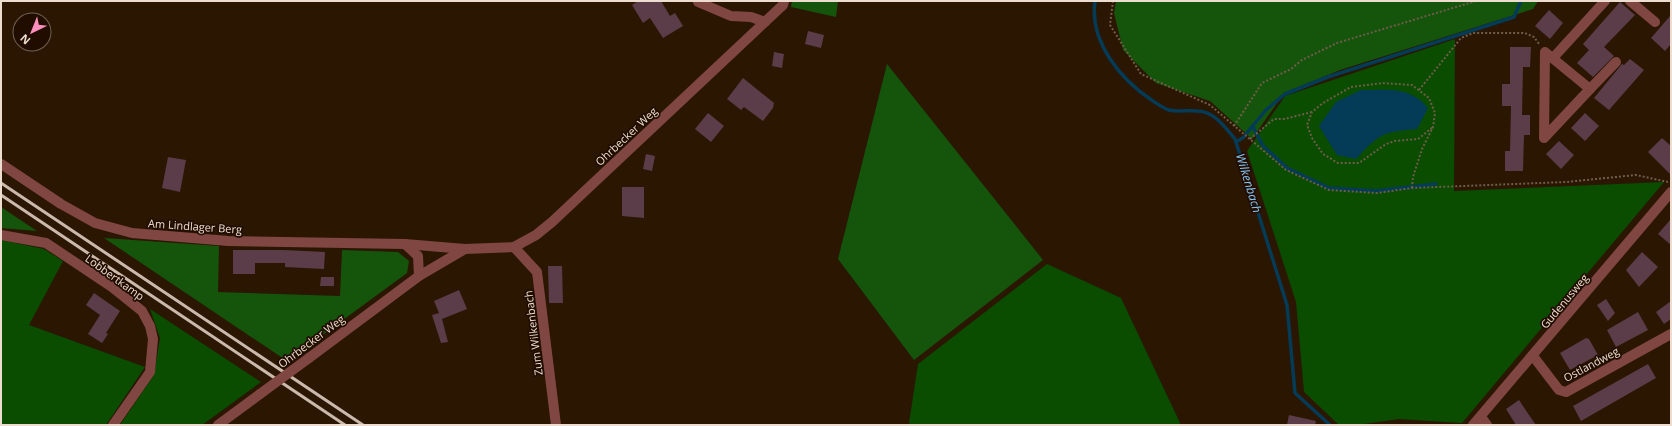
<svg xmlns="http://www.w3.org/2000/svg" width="1672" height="426" font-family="'Open Sans',sans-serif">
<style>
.green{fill:#0a4c00}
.forest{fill:#15540b}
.water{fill:#043b57}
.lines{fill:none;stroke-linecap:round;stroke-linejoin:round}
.stream{stroke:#043b57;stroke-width:3.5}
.building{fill:#5b3c49}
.path{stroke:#6f5c4b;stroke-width:2;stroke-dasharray:2 2;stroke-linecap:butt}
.minor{stroke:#804642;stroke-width:10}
.rail{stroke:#cab9ac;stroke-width:3}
.minor-bridge{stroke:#804642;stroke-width:10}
.labels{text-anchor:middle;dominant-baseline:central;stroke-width:3.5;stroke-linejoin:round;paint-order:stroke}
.street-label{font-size:11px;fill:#edddd1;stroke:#210d00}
.water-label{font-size:12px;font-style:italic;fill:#86c7f2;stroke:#210d00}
</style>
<rect width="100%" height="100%" fill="#2b1602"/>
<!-- green -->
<g class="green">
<path d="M 1455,39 L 1454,191 L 1664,182 L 1462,423 L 1399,419 L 1357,425 L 1339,425 L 1304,392 L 1296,302 L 1247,151 L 1285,96 Z"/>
<path d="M 1,240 L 44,249 L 63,261 L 29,325 L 145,367 L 106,425 L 1,425 Z"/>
<path d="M 1047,264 L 1121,298 L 1181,425 L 912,425 L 909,423 L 918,364 Z"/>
<path d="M 150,309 L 261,382 L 202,425 L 120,425 L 154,375 L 160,338 Z"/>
</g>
<!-- forest -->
<g class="forest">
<path d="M 792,1 L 838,1 L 836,17 L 791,7 Z"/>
<path d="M 1116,1 L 1538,1 L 1533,9 L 1340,70 L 1284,93 L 1252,139 L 1210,101 L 1156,83 L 1123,50 L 1114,13 Z"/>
<path d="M 887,64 L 1043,260 L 914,360 L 838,259 Z"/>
<path d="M 1,207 L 37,231 L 1,228 Z"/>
<path d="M 104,238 L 219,246 L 218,292 L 340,296 L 342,250 L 398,252 L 409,261 L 407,273 L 287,361 Z"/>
</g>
<!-- water -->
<path class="water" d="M 1361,90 C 1387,90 1410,86 1428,108 L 1417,129 C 1383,132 1380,133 1356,159 L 1337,155 L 1319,126 L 1336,102 Z"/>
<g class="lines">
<!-- stream -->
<g class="stream">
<path d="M 1095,1 C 1089,42 1121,80 1153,101 C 1158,104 1164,109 1169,110 C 1178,112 1188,110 1197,111 C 1214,111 1225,127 1235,139 L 1287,305 L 1295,393 L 1330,425"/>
<path d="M 1253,127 L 1263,146 L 1287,168 L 1329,188 L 1376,191 L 1436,184"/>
<path d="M 1246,134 L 1266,110 L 1285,94 L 1328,77 L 1514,17 L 1521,1"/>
<path d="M 1236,142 L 1244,137"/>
</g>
</g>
<!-- building -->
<g class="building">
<path d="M 638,1 L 661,1 L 670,16 L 675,13 L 683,26 L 663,38 L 650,18 L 643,23 L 632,5 Z"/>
<path d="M 1620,2 L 1635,15 L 1604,47 L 1614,56 L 1593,77 L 1577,63 L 1589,50 L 1583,44 Z"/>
<path d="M 1549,10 L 1563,23 L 1550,39 L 1535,26 Z"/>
<path d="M 1671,15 L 1671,44 L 1665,51 L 1651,38 Z"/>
<path d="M 808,31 L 824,35 L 821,48 L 805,44 Z"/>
<path d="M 1510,47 L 1531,47 L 1530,67 L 1523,67 L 1522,115 L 1530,115 L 1530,135 L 1524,135 L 1523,171 L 1505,171 L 1505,151 L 1510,151 L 1511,106 L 1502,106 L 1502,84 L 1510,84 Z"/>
<path d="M 774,52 L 784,54 L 782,68 L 772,66 Z"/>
<path d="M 1630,59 L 1644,70 L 1609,110 L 1594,98 L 1622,64 L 1624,65 Z"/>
<path d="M 743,78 L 774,103 L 773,108 L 763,121 L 744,107 L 741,110 L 727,99 Z"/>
<path d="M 708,113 L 724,126 L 711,142 L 695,129 Z"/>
<path d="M 1585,113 L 1599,126 L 1585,141 L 1571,128 Z"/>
<path d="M 1662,138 L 1671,146 L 1671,175 L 1648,152 Z"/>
<path d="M 1559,141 L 1574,155 L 1561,169 L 1546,154 Z"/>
<path d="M 646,154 L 655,156 L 652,171 L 643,169 Z"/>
<path d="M 168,157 L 186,160 L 180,192 L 162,188 Z"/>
<path d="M 622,187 L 644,187 L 644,218 L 622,216 Z"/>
<path d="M 1671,219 L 1671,245 L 1658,234 Z"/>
<path d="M 233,250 L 284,250 L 325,252 L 324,269 L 285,267 L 285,263 L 255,263 L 255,274 L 233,274 Z"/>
<path d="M 1642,252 L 1658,267 L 1639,287 L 1626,270 Z"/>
<path d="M 548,266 L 562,266 L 563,303 L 549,303 Z"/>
<path d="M 321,277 L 334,277 L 334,286 L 320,286 Z"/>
<path d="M 459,290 L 467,309 L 442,319 L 448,342 L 441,343 L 432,315 L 439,313 L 434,301 Z"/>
<path d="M 94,293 L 120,311 L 106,333 L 108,334 L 102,343 L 88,334 L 100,315 L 86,305 Z"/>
<path d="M 1606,299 L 1615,313 L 1608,321 L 1597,305 Z"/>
<path d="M 1671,301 L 1671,319 L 1664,324 L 1656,312 Z"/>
<path d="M 1638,312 L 1648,330 L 1616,347 L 1607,330 Z"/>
<path d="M 1586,338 L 1589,339 L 1598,355 L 1570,370 L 1560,353 Z"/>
<path d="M 1648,364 L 1656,378 L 1581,421 L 1573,406 Z"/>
<path d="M 1519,400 L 1529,415 L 1536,425 L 1516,425 L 1506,409 Z"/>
<path d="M 1289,415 L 1316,421 L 1315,425 L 1287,425 Z"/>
</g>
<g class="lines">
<!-- path -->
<g class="path">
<path d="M 1113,1 L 1110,25 L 1141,74 L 1210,105 L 1286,170 L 1329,190 L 1377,193 L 1412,188 L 1566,182 L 1636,175 L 1668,182"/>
<path d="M 1419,90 L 1461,38 L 1473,33 L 1525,33 L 1534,37 L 1539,44"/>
<path d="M 1234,126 L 1262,83 L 1291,69 L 1302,60 L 1337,43 L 1476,1"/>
<path d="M 1250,139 L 1274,119 L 1285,119 L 1312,112"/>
<path d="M 1412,188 L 1413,177 L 1422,149 L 1433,127 L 1435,113 L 1429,98 L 1412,85 L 1382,83 L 1351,87 L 1323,103 L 1312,112 L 1307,125 L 1312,138 L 1323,154 L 1338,163 L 1359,163 L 1386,144 L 1395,141 L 1418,139 L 1433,127"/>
</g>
<!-- minor -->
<g class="minor">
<path d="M 1630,1 L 1655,22"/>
<path d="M 698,2 L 731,16 L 751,17 L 765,22"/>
<path d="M 1545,52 L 1590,89 L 1544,138 Z"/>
<path d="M 1553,58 L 1605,1"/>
<path d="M 1590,89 L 1616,62"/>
<path d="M 1,164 L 61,204 L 95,223 L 132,233 L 228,241 L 405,244 L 465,249 L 514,247 L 536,235 L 552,222 L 783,5 L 784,1"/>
<path d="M 1,235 L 46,243 L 112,287 L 142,311 L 150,326 L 153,339 L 150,372 L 113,425"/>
<path d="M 514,247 L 537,272 L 556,425"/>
<path d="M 419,276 L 465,249"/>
<path d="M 1533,356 L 1559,390 L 1566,392 L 1671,334"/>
<path d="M 309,358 L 419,276 L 418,256 L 405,244"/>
<path d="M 1481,417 L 1487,425"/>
<path d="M 218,425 L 260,394"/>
<path d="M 1473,425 L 1671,192"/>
</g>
<!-- rail -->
<g class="rail">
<path d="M 1,183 L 363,425"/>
<path d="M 1,195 L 345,425"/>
</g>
<!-- minor-bridge -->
<path class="minor-bridge" d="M 260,394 L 309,358"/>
</g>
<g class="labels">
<!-- street labels -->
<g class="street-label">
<text transform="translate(626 136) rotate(-43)">Ohrbecker Weg</text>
<text transform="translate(195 226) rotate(4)">Am Lindlager Berg</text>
<text transform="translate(115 277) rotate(36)">Lobbertkamp</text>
<text transform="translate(1564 301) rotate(-50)">Gudenusweg</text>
<text transform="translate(533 333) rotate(-97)">Zum Wilkenbach</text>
<text transform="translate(311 341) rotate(-37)">Ohrbecker Weg</text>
<text transform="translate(1591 364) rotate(-28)">Ostlandweg</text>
</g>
<!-- water labels -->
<g class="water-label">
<text transform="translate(1249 183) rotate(73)">Wilkenbach</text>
</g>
</g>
<!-- border -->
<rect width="1672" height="426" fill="none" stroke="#edddd1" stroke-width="4"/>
<!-- north arrow -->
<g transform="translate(32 32) rotate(223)"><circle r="19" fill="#210d00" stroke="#736054"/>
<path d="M0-3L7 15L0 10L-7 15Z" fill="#fe8ebc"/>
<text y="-6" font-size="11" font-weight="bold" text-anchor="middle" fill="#edddd1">N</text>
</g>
</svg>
